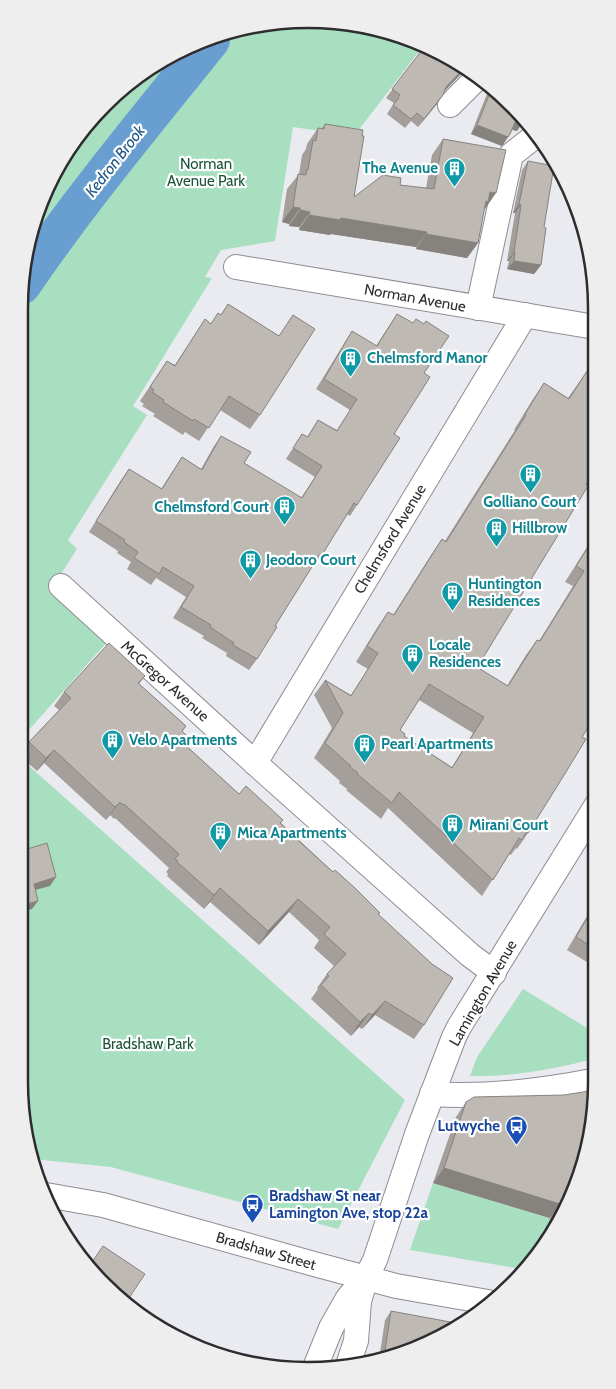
<svg xmlns="http://www.w3.org/2000/svg" width="616" height="1389" font-family="Cabin,sans-serif">
<style>
.green{fill:#a8dfc0}
.lines{fill:none;stroke-linecap:round;stroke-linejoin:round}
.river{stroke:#699ed1;stroke-width:38}
.minor-casing{stroke:#8e8d94;stroke-width:26}
.minor{stroke:#fff;stroke-width:24}
.wall{fill:#a49f9b;fill-rule:evenodd}
.shaded-wall{fill:#86827e}
.building{fill:#bfb9b4;stroke:#86827e;fill-rule:evenodd}
.labels{text-anchor:middle;dominant-baseline:central;stroke-width:4.5;stroke-linejoin:round;paint-order:stroke}
.park-label{font-size:15px;fill:#1b543a;stroke:#fff}
.culture-label{font-size:15px;font-weight:bold;fill:#0d838f;stroke:#fff;text-anchor:start}
.street-label{font-size:15px;fill:#2d2d2f;stroke:#fff}
.transit-label{font-size:15px;font-weight:bold;fill:#164399;stroke:#fff;text-anchor:end}
.water-label{font-size:16px;font-style:italic;fill:#1e5788;stroke:#fff}
.rim{fill:none;stroke:#2d2d2f;stroke-width:2.5}
</style>
<rect width="100%" height="100%" fill="#eaeaf1"/>
<!-- green -->
<g class="green">
<path d="M 289,19 L 401,34 L 424,45 L 354,136 L 293,127 L 275,241 L 221,250 L 205,277 L 212,278 L 133,406 L 147,415 L 68,540 L 77,549 L 52,588 L 108,641 L 19,741 L 19,308 L 34,215 L 91,117 L 180,48 Z"/>
<path d="M 19,757 L 405,1100 L 338,1229 L 111,1167 L 32,1159 L 19,1081 Z"/>
<path d="M 523,989 L 597,1034 L 597,1058 C 555,1069 513,1077 470,1076 L 477,1057 Z"/>
<path d="M 433,1183 L 550,1218 L 542,1243 L 527,1270 L 410,1250 Z"/>
</g>
<g class="lines">
<!-- river -->
<path class="river" d="M 22,285 C 80,200 146,121 211,40"/>
<defs>
<g id="minor">
<path d="M 450,105 L 479,76"/>
<path d="M 236,267 L 595,327"/>
<path d="M 478,308 L 511,155 L 534,137 L 536,133"/>
<path d="M 61,586 L 255,763 L 470,955 L 494,973"/>
<path d="M 255,763 L 525,315"/>
<path d="M 432,1094 C 488,1098 542,1091 597,1080"/>
<path d="M 46,1195 L 103,1205 L 314,1264 L 396,1286 L 488,1302"/>
<path d="M 316,1365 L 331,1328 L 348,1298 L 361,1283"/>
<path d="M 348,1365 L 356,1341 L 359,1301 L 366,1278 L 375,1260 L 417,1134 L 454,1037 L 459,1027 L 596,806"/>
</g>
</defs>
<!-- minor casing -->
<use href="#minor" class="minor-casing"/>
<!-- minor -->
<use href="#minor" class="minor"/>
</g>
<!-- wall -->
<g class="wall">
<path d="M 425,46 L 467,67 L 459,76 L 445,91 L 437,104 L 418,127 L 411,121 L 405,128 L 387,114 L 394,103 L 386,98 Z"/>
<path d="M 490,86 L 525,117 L 517,131 L 512,130 L 504,143 L 502,146 L 471,134 Z"/>
<path d="M 325,124 L 354,197 L 400,185 L 426,188 L 432,155 L 443,139 L 485,209 L 484,209 L 478,243 L 467,258 L 416,249 L 416,247 L 331,234 L 330,235 L 299,230 L 299,227 L 289,226 L 289,224 L 282,222 L 287,189 L 299,174 L 302,155 L 306,149 L 307,144 L 318,128 L 321,129 Z"/>
<path d="M 528,161 L 544,227 L 541,265 L 534,274 L 507,269 L 509,261 L 507,261 L 515,213 L 513,213 L 522,170 Z"/>
<path d="M 228,304 L 279,336 L 293,315 L 260,415 L 250,429 L 220,410 L 199,441 L 185,432 L 183,435 L 153,416 L 155,414 L 142,406 L 144,404 L 140,401 L 167,361 L 175,365 L 205,319 L 211,324 L 218,313 L 221,315 Z"/>
<path d="M 397,314 L 424,373 L 394,434 L 357,505 L 350,516 L 347,514 L 322,555 L 314,566 L 313,565 L 275,626 L 257,659 L 249,670 L 226,656 L 227,653 L 202,638 L 204,636 L 173,618 L 186,597 L 156,578 L 151,585 L 127,569 L 131,562 L 117,553 L 118,551 L 89,532 L 121,480 L 129,469 L 161,489 L 182,457 L 201,469 L 214,446 L 221,436 L 244,463 L 301,498 L 315,477 L 286,459 L 302,434 L 307,437 L 318,420 L 337,430 L 350,410 L 316,389 L 345,342 L 352,331 L 376,346 Z"/>
<path d="M 591,365 L 478,666 L 480,669 L 507,686 L 526,655 L 537,640 L 539,641 L 573,586 L 565,582 L 596,533 L 596,715 L 582,737 L 528,833 L 517,849 L 516,848 L 511,855 L 509,854 L 482,896 L 388,808 L 381,819 L 346,790 L 347,789 L 339,783 L 340,781 L 314,758 L 332,728 L 314,695 L 325,680 L 351,695 L 368,669 L 356,662 L 377,628 L 388,612 L 393,615 L 431,555 L 442,539 L 445,541 L 515,430 L 514,430 L 533,399 L 544,383 L 568,398 ZM 419,700 L 473,733 L 452,767 L 404,736 L 400,730 Z"/>
<path d="M 145,676 L 139,684 L 186,726 L 182,731 L 183,743 L 239,794 L 283,820 L 281,823 L 379,915 L 424,1025 L 414,1039 L 375,1015 L 362,1029 L 359,1027 L 351,1036 L 311,999 L 318,989 L 317,988 L 327,974 L 334,966 L 314,948 L 319,940 L 289,912 L 259,945 L 210,902 L 204,909 L 167,876 L 168,874 L 166,872 L 169,868 L 115,818 L 114,819 L 110,815 L 106,820 L 44,763 L 37,771 L 20,756 L 29,742 L 59,710 L 54,706 L 64,692 Z"/>
<path d="M 596,903 L 597,903 L 597,968 L 567,950 L 587,916 Z"/>
<path d="M 466,1102 L 582,1174 L 542,1243 L 550,1218 L 433,1183 L 456,1117 Z"/>
<path d="M 391,1311 L 452,1332 L 379,1359 L 385,1320 Z"/>
</g>
<!-- shaded-wall -->
<g class="shaded-wall">
<path d="M 466,66 L 467,67 L 459,76 L 440,95 L 446,87 Z"/>
<path d="M 443,95 L 437,104 L 418,127 L 424,119 Z"/>
<path d="M 516,120 L 523,122 L 517,131 L 510,129 Z"/>
<path d="M 477,125 L 510,134 L 502,146 L 471,134 Z"/>
<path d="M 490,192 L 496,193 L 485,209 L 481,208 Z"/>
<path d="M 519,204 L 521,205 L 515,213 L 513,213 Z"/>
<path d="M 293,207 L 300,208 L 289,224 L 282,222 Z"/>
<path d="M 300,210 L 310,212 L 299,227 L 289,226 Z"/>
<path d="M 309,215 L 341,218 L 427,232 L 416,247 L 331,234 L 330,235 L 299,230 Z"/>
<path d="M 426,234 L 478,243 L 467,258 L 416,249 Z"/>
<path d="M 514,252 L 515,252 L 509,261 L 507,261 Z"/>
<path d="M 514,261 L 541,265 L 534,274 L 507,269 Z"/>
<path d="M 54,750 L 44,763 L 37,771 L 46,758 Z"/>
<path d="M 120,802 L 110,815 L 106,820 L 115,807 Z"/>
<path d="M 56,877 L 50,886 L 28,892 L 34,884 Z"/>
<path d="M 220,888 L 210,902 L 204,909 L 214,895 Z"/>
<path d="M 298,899 L 289,912 L 259,945 L 268,931 Z"/>
<path d="M 38,901 L 32,909 L 19,913 L 19,906 Z"/>
<path d="M 385,1001 L 375,1015 L 362,1029 L 372,1015 Z"/>
<path d="M 369,1013 L 359,1027 L 351,1036 L 360,1022 Z"/>
<path d="M 444,1168 L 560,1204 L 550,1218 L 433,1183 Z"/>
</g>
<!-- building -->
<g class="building">
<path d="M 425,46 L 466,66 L 446,87 L 443,95 L 424,119 L 417,113 L 411,119 L 393,105 L 399,98 L 398,97 L 400,95 L 392,89 Z"/>
<path d="M 492,88 L 525,117 L 523,122 L 516,120 L 510,134 L 508,137 L 477,125 Z"/>
<path d="M 325,124 L 363,130 L 362,136 L 364,136 L 354,197 L 383,175 L 401,178 L 400,185 L 434,189 L 443,139 L 506,150 L 496,193 L 490,192 L 488,202 L 486,201 L 478,243 L 426,234 L 427,232 L 341,218 L 340,220 L 309,215 L 310,212 L 300,210 L 300,208 L 293,207 L 298,174 L 306,175 L 307,169 L 308,170 L 313,140 L 316,141 L 318,128 L 324,129 Z"/>
<path d="M 528,161 L 554,166 L 544,227 L 546,228 L 541,265 L 514,261 L 515,252 L 514,252 L 521,205 L 519,204 Z"/>
<path d="M 228,304 L 279,336 L 293,315 L 315,329 L 260,415 L 229,396 L 209,428 L 194,419 L 193,421 L 163,402 L 164,400 L 152,392 L 154,390 L 150,387 L 167,361 L 175,366 L 205,319 L 211,324 L 218,313 L 221,315 Z"/>
<path d="M 397,314 L 413,323 L 416,319 L 424,324 L 426,321 L 449,336 L 424,373 L 430,377 L 394,434 L 400,438 L 357,505 L 354,503 L 322,555 L 320,554 L 275,626 L 277,627 L 257,659 L 233,645 L 234,643 L 210,627 L 211,625 L 181,607 L 194,586 L 163,567 L 159,574 L 134,558 L 138,552 L 124,542 L 125,540 L 96,521 L 129,469 L 162,489 L 182,457 L 202,470 L 221,436 L 251,452 L 244,463 L 302,498 L 322,466 L 293,448 L 302,434 L 308,437 L 318,420 L 337,431 L 357,399 L 324,379 L 352,331 L 377,346 Z"/>
<path d="M 591,365 L 595,367 L 595,469 L 586,484 L 588,486 L 478,666 L 480,668 L 480,669 L 508,686 L 537,640 L 540,641 L 584,571 L 576,566 L 596,535 L 596,715 L 582,737 L 586,739 L 566,772 L 528,833 L 526,832 L 522,840 L 519,838 L 493,880 L 399,792 L 392,803 L 357,774 L 358,773 L 350,767 L 351,766 L 325,743 L 343,713 L 325,680 L 351,696 L 378,653 L 367,646 L 388,612 L 394,615 L 442,539 L 446,542 L 526,415 L 525,414 L 544,383 L 569,399 ZM 429,684 L 484,717 L 452,768 L 404,736 L 405,734 L 400,730 Z"/>
<path d="M 109,643 L 145,676 L 138,683 L 186,726 L 182,731 L 187,736 L 182,742 L 239,794 L 246,786 L 283,820 L 280,823 L 302,844 L 333,872 L 335,870 L 356,889 L 380,913 L 378,914 L 432,964 L 453,978 L 424,1025 L 385,1001 L 372,1015 L 369,1013 L 360,1022 L 321,985 L 329,976 L 327,974 L 346,954 L 324,934 L 330,927 L 298,899 L 268,931 L 220,888 L 214,895 L 177,862 L 178,861 L 175,859 L 179,854 L 124,804 L 123,805 L 120,802 L 115,807 L 54,750 L 46,758 L 29,742 L 71,698 L 64,692 Z"/>
<path d="M 19,843 L 22,843 L 24,850 L 47,843 L 56,877 L 34,884 L 38,901 L 19,906 Z"/>
<path d="M 596,903 L 597,904 L 597,950 L 576,937 Z"/>
<path d="M 596,1090 L 582,1174 L 555,1221 L 560,1204 L 444,1168 L 466,1102 L 474,1097 L 564,1095 Z"/>
<path d="M 103,1246 L 145,1274 L 127,1301 L 90,1272 L 88,1268 Z"/>
<path d="M 391,1311 L 461,1324 L 452,1332 L 384,1357 Z"/>
</g>
<!-- icons -->
<defs>
<symbol id="building-pin" viewBox="-11 -11 22 30"><path d="M0 17L-7.5 6A9.5 9.5 0 1 1 7.5 6Z" fill="#0f9aa8" stroke="#fff"/><path d="M-4-6H4V6H1V3H-1V6H-4ZM-2.5-4.3h1.7v1.8h-1.7ZM.8-4.3h1.7v1.8H.8ZM-2.5-1h1.7V.8h-1.7ZM.8-1h1.7V.8H.8Z" fill="#fff"/></symbol>
<symbol id="bus-pin" viewBox="-11 -11 22 30"><path d="M0 17L-7.5 6A9.5 9.5 0 1 1 7.5 6Z" fill="#1a4fb4" stroke="#fff"/><path d="M-5-6H5V4H4V6H2V4H-2V6H-4V4H-5ZM-3.5-4V0h7V-4ZM-3.5 1.2v1.5H-2V1.2ZM2 1.2v1.5H3.5V1.2Z" fill="#fff"/></symbol>
</defs>
<g fill-rule="evenodd">
<use href="#building-pin" x="442" y="156" width="25" height="34"/>
<use href="#building-pin" x="338" y="346" width="25" height="34"/>
<use href="#building-pin" x="518" y="462" width="25" height="34"/>
<use href="#building-pin" x="272" y="494" width="25" height="34"/>
<use href="#building-pin" x="484" y="516" width="25" height="34"/>
<use href="#building-pin" x="238" y="548" width="25" height="34"/>
<use href="#building-pin" x="440" y="580" width="25" height="34"/>
<use href="#building-pin" x="400" y="642" width="25" height="34"/>
<use href="#building-pin" x="100" y="728" width="25" height="34"/>
<use href="#building-pin" x="352" y="732" width="25" height="34"/>
<use href="#building-pin" x="440" y="812" width="25" height="34"/>
<use href="#building-pin" x="208" y="820" width="25" height="34"/>
<use href="#bus-pin" x="504" y="1114" width="25" height="34"/>
<use href="#bus-pin" x="240" y="1192" width="25" height="34"/>
</g>
<g class="labels">
<!-- park labels -->
<g class="park-label">
<text x="206" y="164">Norman<tspan x="206" dy="17">Avenue Park</tspan></text>
<text x="148" y="1044">Bradshaw Park</text>
</g>
<!-- culture labels -->
<g class="culture-label">
<text x="438" y="168" text-anchor="end">The Avenue</text>
<text x="367" y="358">Chelmsford Manor</text>
<text x="530" y="502" text-anchor="middle">Golliano Court</text>
<text x="269" y="507" text-anchor="end">Chelmsford Court</text>
<text x="512" y="528">Hillbrow</text>
<text x="266" y="560">Jeodoro Court</text>
<text x="468" y="584">Huntington<tspan x="468" dy="17">Residences</tspan></text>
<text x="429" y="645">Locale<tspan x="429" dy="17">Residences</tspan></text>
<text x="129" y="740">Velo Apartments</text>
<text x="381" y="744">Pearl Apartments</text>
<text x="469" y="825">Mirani Court</text>
<text x="237" y="833">Mica Apartments</text>
</g>
<!-- street labels -->
<g class="street-label">
<text transform="translate(415 298) rotate(10)">Norman Avenue</text>
<text transform="translate(390 539) rotate(-59)">Chelmsford Avenue</text>
<text transform="translate(165 681) rotate(42)">McGregor Avenue</text>
<text transform="translate(483 993) rotate(-60)">Lamington Avenue</text>
<text transform="translate(266 1251) rotate(16)">Bradshaw Street</text>
</g>
<!-- transit labels -->
<g class="transit-label">
<text x="500" y="1126">Lutwyche</text>
<text x="269" y="1196" text-anchor="start">Bradshaw St near<tspan x="269" dy="17">Lamington Ave, stop 22a</tspan></text>
</g>
<!-- water labels -->
<g class="water-label">
<text transform="translate(115 161) rotate(-52)">Kedron Brook</text>
</g>
</g>
<!-- crop -->
<path d="M0 0H616V1389H0ZM308 28H308A280 280 0 0 1 588 308V1082A280 280 0 0 1 308 1362H308A280 280 0 0 1 28 1082V308A280 280 0 0 1 308 28Z" fill="#eee" fill-rule="evenodd"/>
<path class="rim" d="M308 28H308A280 280 0 0 1 588 308V1082A280 280 0 0 1 308 1362H308A280 280 0 0 1 28 1082V308A280 280 0 0 1 308 28Z"/>
</svg>
